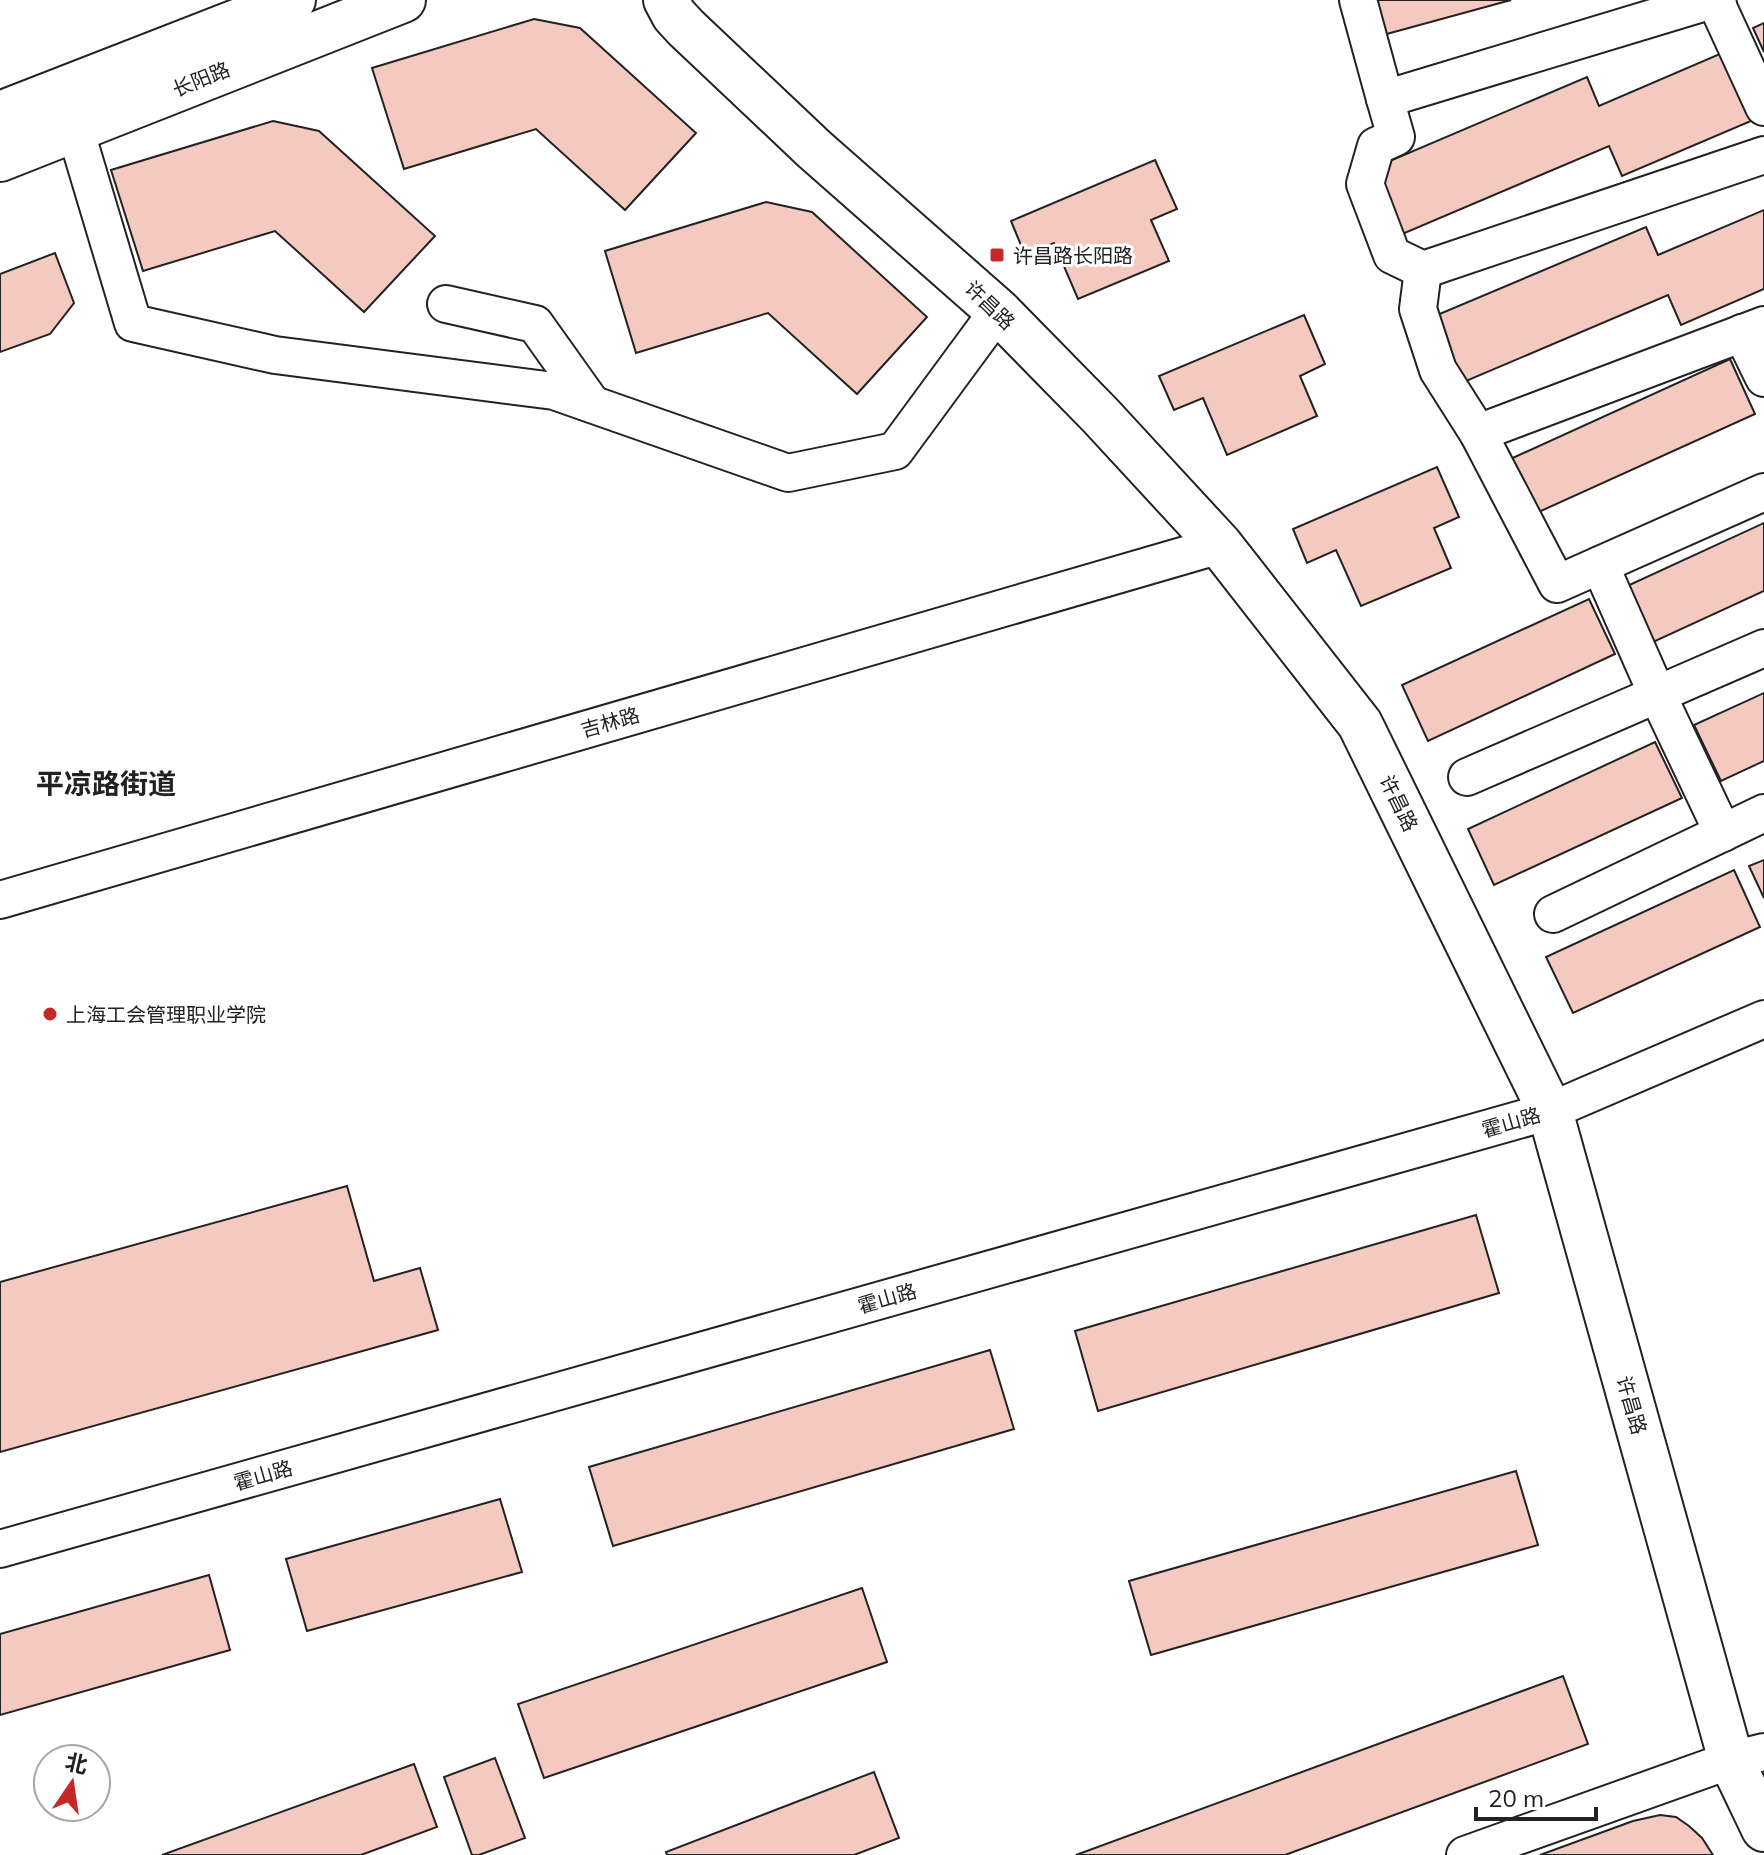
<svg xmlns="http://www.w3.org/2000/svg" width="1764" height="1855" font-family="Mulish,'Noto Sans SC',sans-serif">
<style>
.building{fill:#f3c9c0;stroke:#222;stroke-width:2}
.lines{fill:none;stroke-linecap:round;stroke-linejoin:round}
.street-casing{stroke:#222;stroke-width:40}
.secondary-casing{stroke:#222;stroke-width:48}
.street{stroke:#fff;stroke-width:36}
.secondary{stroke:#fff;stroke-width:44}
.poi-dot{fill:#c62828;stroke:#fff;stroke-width:3}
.labels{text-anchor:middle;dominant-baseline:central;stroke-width:6;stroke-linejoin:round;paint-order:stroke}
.street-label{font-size:20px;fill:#222;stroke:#fff}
.poi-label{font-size:20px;fill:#222;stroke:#fff;text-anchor:start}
.district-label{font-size:28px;font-weight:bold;fill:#222;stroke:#fff}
</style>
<rect width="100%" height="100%" fill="#fff"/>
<!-- building -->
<g class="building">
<path d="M 1373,0 L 1511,0 L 1383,35 Z"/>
<path d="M 534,19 L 580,28 L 696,133 L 625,210 L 536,129 L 404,169 L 372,68 Z"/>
<path d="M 1764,23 L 1764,52 L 1753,28 Z"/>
<path d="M 1729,50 L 1758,118 L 1622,176 L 1609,146 L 1400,235 L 1371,169 L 1587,77 L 1599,106 Z"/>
<path d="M 273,121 L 319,131 L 435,236 L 364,312 L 275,231 L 143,271 L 111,170 Z"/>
<path d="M 1155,160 L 1177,209 L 1151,220 L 1169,261 L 1078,299 L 1054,243 L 1025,255 L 1011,221 Z"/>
<path d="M 766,202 L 812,212 L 927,317 L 857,394 L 768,313 L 636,353 L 605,251 Z"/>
<path d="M 1764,210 L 1764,289 L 1681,325 L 1668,295 L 1459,384 L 1430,318 L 1646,227 L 1658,255 Z"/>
<path d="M 55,253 L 74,303 L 50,334 L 0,352 L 0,274 Z"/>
<path d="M 1304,315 L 1325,364 L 1300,376 L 1317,416 L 1227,455 L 1203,398 L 1174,410 L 1159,376 Z"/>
<path d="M 1730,359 L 1755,414 L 1532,515 L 1506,461 Z"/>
<path d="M 1437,467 L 1459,517 L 1434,528 L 1451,568 L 1361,606 L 1336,550 L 1307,563 L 1293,529 Z"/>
<path d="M 1764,523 L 1764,591 L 1651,643 L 1625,587 Z"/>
<path d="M 1589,599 L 1615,654 L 1428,741 L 1402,685 Z"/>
<path d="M 1764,693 L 1764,761 L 1721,781 L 1694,725 Z"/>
<path d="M 1655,742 L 1682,798 L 1494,885 L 1468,829 Z"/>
<path d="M 1764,860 L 1764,898 L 1749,866 Z"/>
<path d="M 1734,870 L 1760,927 L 1573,1013 L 1546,957 Z"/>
<path d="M 347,1186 L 374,1281 L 420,1268 L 438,1330 L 0,1452 L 0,1282 Z"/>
<path d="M 1476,1215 L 1499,1293 L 1098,1411 L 1075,1331 Z"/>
<path d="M 990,1350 L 1014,1429 L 613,1546 L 589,1467 Z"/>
<path d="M 1516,1471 L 1538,1545 L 1151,1655 L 1129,1581 Z"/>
<path d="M 500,1499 L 522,1572 L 307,1631 L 286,1559 Z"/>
<path d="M 209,1575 L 230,1650 L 0,1715 L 0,1634 Z"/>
<path d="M 862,1588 L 887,1662 L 544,1778 L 518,1704 Z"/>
<path d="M 1563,1676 L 1588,1744 L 1285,1855 L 1076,1855 Z"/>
<path d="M 495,1758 L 525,1838 L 479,1855 L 472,1855 L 444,1777 Z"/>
<path d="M 414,1764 L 437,1827 L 361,1855 L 162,1855 Z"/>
<path d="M 874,1772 L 899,1838 L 854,1855 L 667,1855 L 666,1852 Z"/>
<path d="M 1660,1815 L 1676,1817 L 1689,1826 L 1702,1838 L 1713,1855 L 1540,1855 L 1633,1821 Z"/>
</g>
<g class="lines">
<defs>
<g id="street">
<path d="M 1358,0 L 1385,99 L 1712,0"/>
<path d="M 1717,0 L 1719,9 L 1764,107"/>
<path d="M 1385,99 L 1396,137 L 1376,146 L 1365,184 L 1392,255 L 1423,270 L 1764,155"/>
<path d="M 75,129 L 133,323 L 275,355 L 554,391 L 788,473 L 895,451 L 998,311"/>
<path d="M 1423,270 L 1418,309 L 1438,370 L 1478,433 L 1557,584 L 1764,492"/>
<path d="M 446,304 L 535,324 L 592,404"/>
<path d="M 1742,333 L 1764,378"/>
<path d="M 1478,433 L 1764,325"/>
<path d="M 1600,565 L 1657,694 L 1723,833"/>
<path d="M 1467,777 L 1764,648"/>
<path d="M 0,900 L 1220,545"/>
<path d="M 1553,914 L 1764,813"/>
<path d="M 0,1549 L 1550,1111 L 1764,1019"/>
<path d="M 1465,1855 L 1731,1760 L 1764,1752"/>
</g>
<g id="secondary">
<path d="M 666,0 L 674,15 L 686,28 L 814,149 L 998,311 L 1100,415 L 1220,545 L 1360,724 L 1550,1111 L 1731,1760 L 1764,1829"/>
<path d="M 0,114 L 293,0"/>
<path d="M 0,159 L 403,0"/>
</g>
</defs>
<!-- street casing -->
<use href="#street" class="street-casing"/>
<!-- secondary casing -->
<use href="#secondary" class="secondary-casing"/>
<!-- street -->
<use href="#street" class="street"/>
<!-- secondary -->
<use href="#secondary" class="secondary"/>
</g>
<!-- markers -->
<g class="poi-dot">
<rect x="989" y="247" width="16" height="16" rx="4"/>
<circle cx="50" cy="1014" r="8"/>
</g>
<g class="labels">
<!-- street labels -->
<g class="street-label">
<text transform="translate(201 79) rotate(-22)">长阳路</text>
<text transform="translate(990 305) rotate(44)">许昌路</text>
<text transform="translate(610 722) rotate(-16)">吉林路</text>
<text transform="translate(1399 803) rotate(64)">许昌路</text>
<text transform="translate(1511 1122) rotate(-16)">霍山路</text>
<text transform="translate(887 1298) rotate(-16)">霍山路</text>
<text transform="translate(1632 1405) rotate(74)">许昌路</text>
<text transform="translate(263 1475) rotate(-16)">霍山路</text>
</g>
<!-- poi labels -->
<g class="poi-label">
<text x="1013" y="255">许昌路长阳路</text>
<text x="66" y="1014">上海工会管理职业学院</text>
</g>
<!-- district labels -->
<g class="district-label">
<text x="106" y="783">平凉路街道</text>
</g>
</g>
<!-- north arrow -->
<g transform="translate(72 1783) rotate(13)"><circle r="38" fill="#ffffff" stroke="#a7a7a7" stroke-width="2"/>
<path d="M0-6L14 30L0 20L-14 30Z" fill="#c62828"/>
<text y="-12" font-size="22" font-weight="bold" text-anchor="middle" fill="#222222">北</text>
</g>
<!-- scale -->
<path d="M1476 1807v12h120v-12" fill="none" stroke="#222222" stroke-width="4"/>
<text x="1488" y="1807" font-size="24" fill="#222222" stroke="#ffffff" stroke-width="6" paint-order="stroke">20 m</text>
</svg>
